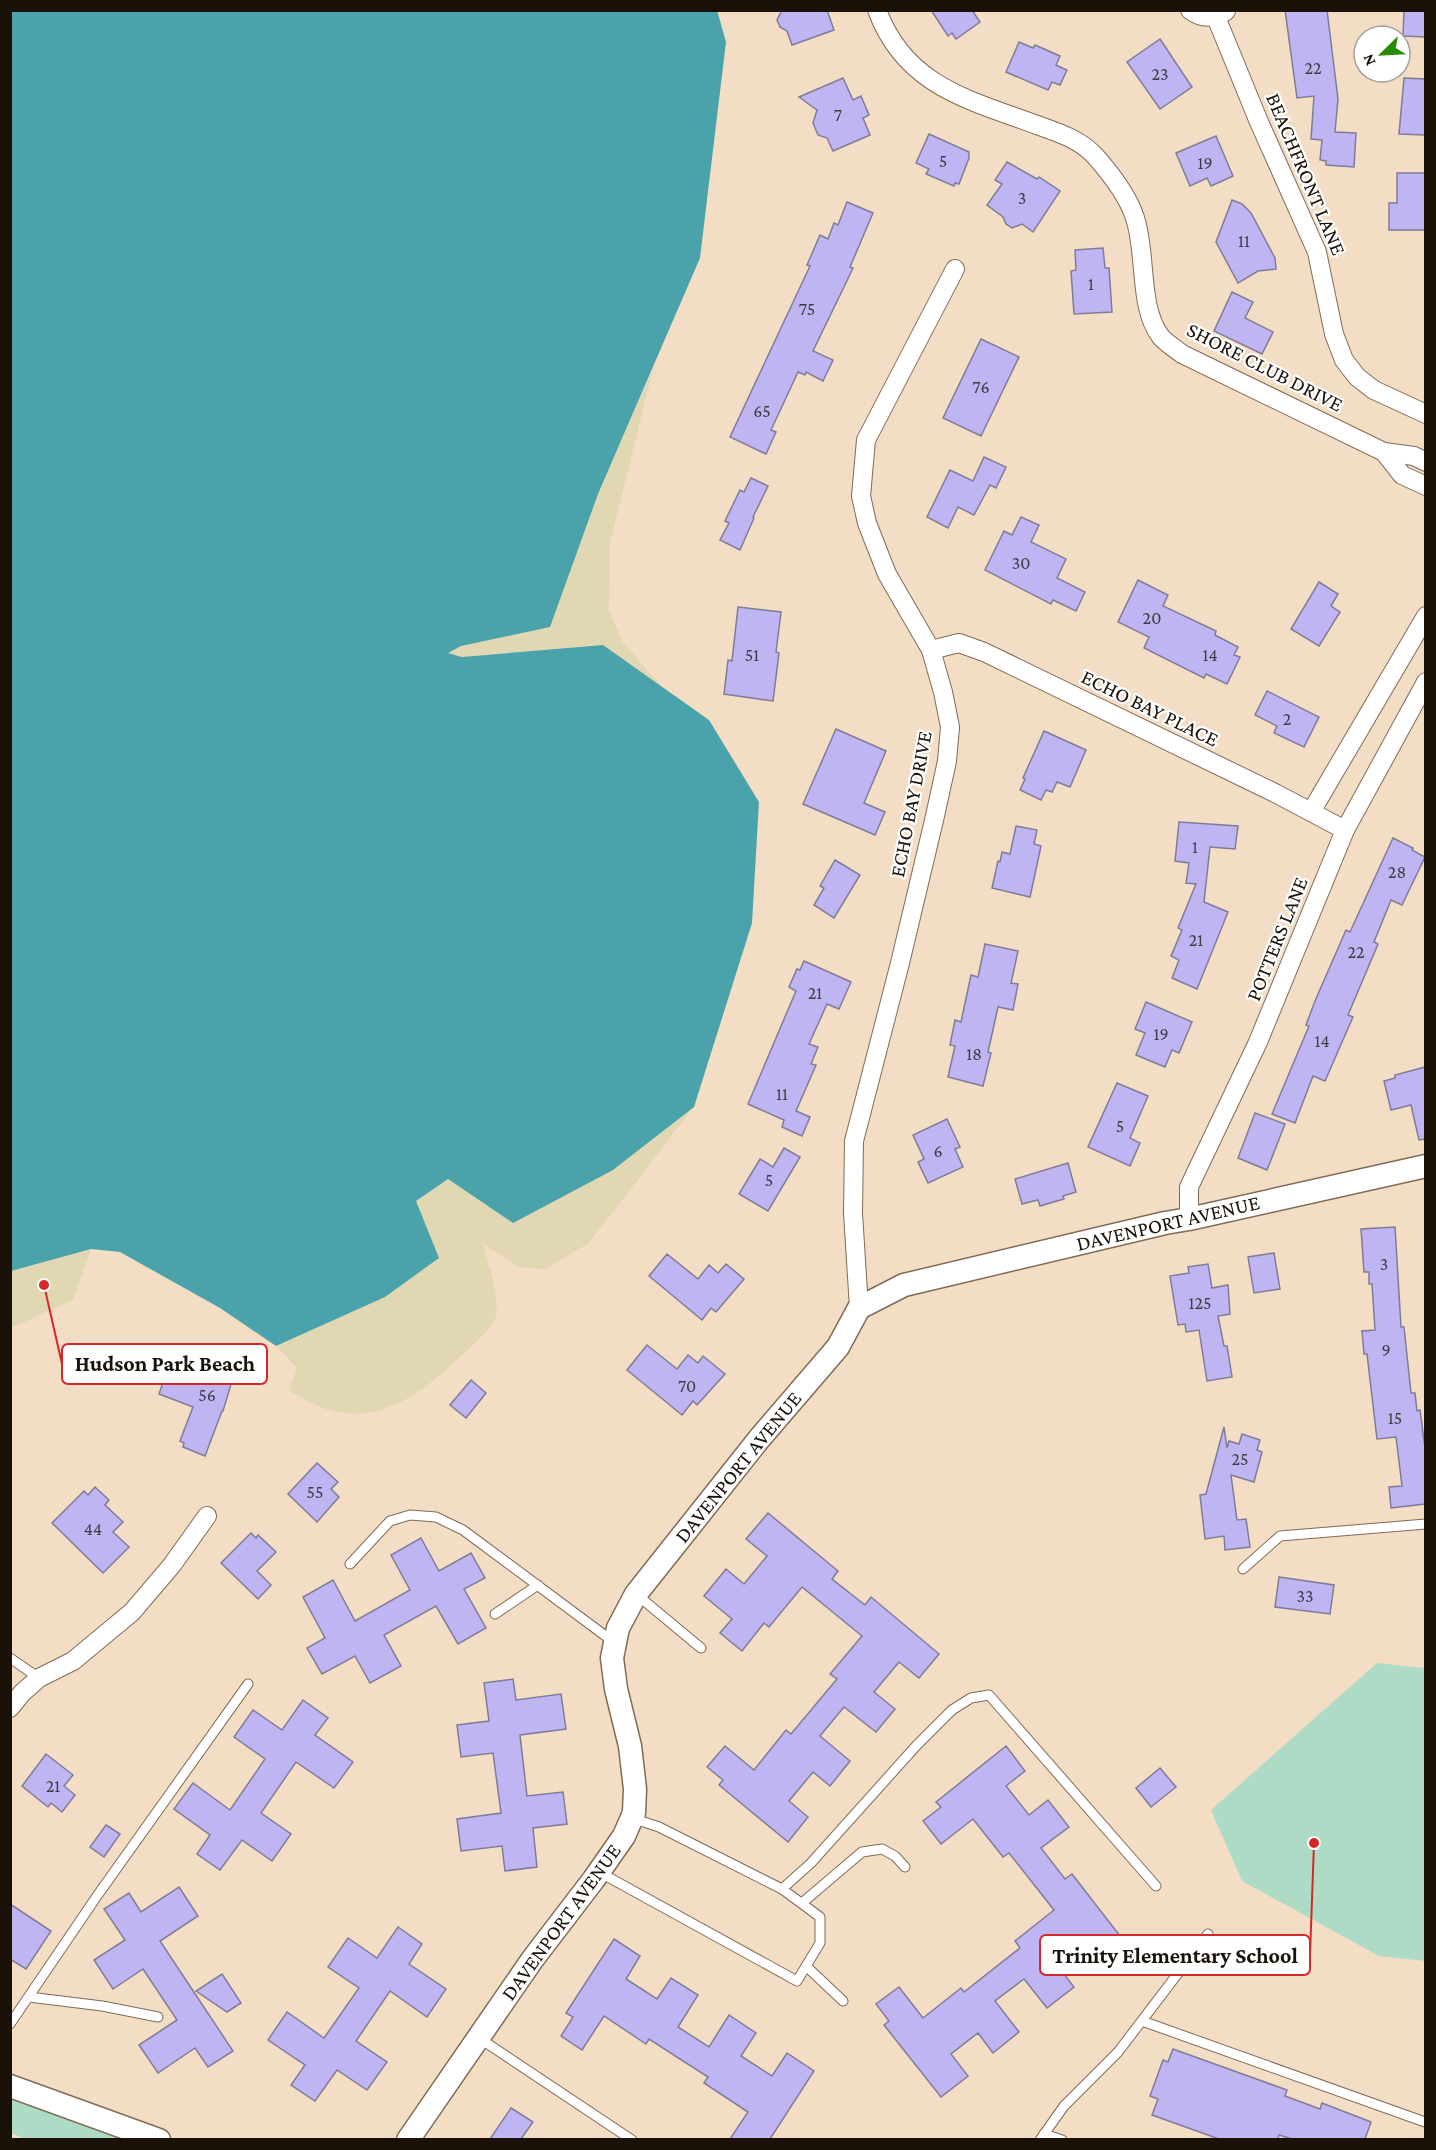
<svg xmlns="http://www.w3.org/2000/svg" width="1436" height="2150" font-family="'Crimson Pro',serif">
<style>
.green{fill:#aedbc5}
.sand{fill:#e1d8b3}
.water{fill:#4aa3aa}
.building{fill:#bfb5f2;stroke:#7f7c97;stroke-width:1.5}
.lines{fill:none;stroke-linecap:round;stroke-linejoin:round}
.service-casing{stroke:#806b56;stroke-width:11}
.minor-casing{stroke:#806b56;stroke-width:20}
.tertiary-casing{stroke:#806b56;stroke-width:25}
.service{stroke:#fff;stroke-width:9}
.minor{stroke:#fff;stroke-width:18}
.tertiary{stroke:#fff;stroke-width:22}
.labels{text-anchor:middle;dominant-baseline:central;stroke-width:4.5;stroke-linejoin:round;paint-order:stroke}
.number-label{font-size:18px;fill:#433b43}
.street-label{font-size:21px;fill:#1a1209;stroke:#fff}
.leader{fill:none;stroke:#d62828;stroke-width:2}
.callout-dot{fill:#d62828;stroke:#fff;stroke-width:2}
.callout{fill:#fff;stroke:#d62828;stroke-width:2}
.callout-label{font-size:22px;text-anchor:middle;font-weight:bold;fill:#1a1209}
</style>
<rect width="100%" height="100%" fill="#f4ddc5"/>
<!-- green -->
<g class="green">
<path d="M 1377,1663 L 1425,1668 L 1425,1961 L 1379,1956 L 1242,1881 L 1211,1810 Z"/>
<path d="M 10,2081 L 168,2139 L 28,2140 L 11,2133 Z"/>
</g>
<!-- sand -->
<g class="sand">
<path d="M 653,369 L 610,543 L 609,611 L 622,641 L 663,688 L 603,645 L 462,657 L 447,653 L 461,646 L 598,494 Z"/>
<path d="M 694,1107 L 589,1243 L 545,1269 L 519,1267 L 483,1244 C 488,1264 500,1296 496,1316 C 494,1327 469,1349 460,1357 C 423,1392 381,1426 326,1409 C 314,1405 301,1397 289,1391 L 297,1368 L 276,1346 L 385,1297 L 416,1201 L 448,1178 L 613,1170 Z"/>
<path d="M 91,1249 L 73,1300 L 11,1328 L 11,1271 Z"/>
</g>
<!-- water -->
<path class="water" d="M 11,10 L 717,10 L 726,42 L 700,258 L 598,494 L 550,627 L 461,646 L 448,653 L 462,657 L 603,645 L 709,720 L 759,802 L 752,923 L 694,1107 L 613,1170 L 513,1223 L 448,1179 L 416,1201 L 439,1258 L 385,1297 L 276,1346 L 220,1308 L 120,1252 L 91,1249 L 11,1271 Z"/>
<!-- building -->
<g class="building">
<path d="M 782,10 L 827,10 L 834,30 L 792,45 L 787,31 L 780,27 L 777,20 Z"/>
<path d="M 931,10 L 972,10 L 980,22 L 956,39 L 952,33 L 948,36 Z"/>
<path d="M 1285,10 L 1327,10 L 1338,99 L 1335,132 L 1356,133 L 1354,167 L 1326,165 L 1326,161 L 1320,160 L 1322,140 L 1311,139 L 1314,96 L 1297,98 Z"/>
<path d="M 1404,10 L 1425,10 L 1425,37 L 1403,36 Z"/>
<path d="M 1160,39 L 1192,87 L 1160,109 L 1127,62 Z"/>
<path d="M 1019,42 L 1033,48 L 1035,45 L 1060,56 L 1056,65 L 1067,70 L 1060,85 L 1052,82 L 1048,90 L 1006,72 Z"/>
<path d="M 843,78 L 853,100 L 861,96 L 869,115 L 863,118 L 870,135 L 833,151 L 827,138 L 818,135 L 813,123 L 817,110 L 799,97 Z"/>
<path d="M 1404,78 L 1425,79 L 1425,135 L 1399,134 Z"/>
<path d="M 929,134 L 969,152 L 969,158 L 959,184 L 955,183 L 954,186 L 926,174 L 929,169 L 916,163 Z"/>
<path d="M 1216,136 L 1233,176 L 1211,186 L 1207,178 L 1190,186 L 1176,153 Z"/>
<path d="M 1007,162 L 1037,179 L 1039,177 L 1060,191 L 1033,232 L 1022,224 L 1012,228 L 1006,224 L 1003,217 L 987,205 L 1002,184 L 995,180 Z"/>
<path d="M 1397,173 L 1425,173 L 1425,230 L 1389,230 L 1389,203 L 1397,203 Z"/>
<path d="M 1232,200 L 1242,204 L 1251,213 L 1275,258 L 1276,269 L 1258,271 L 1238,283 L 1216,242 Z"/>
<path d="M 847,202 L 873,213 L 850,267 L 853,268 L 844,287 L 813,351 L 833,360 L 823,381 L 806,372 L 805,375 L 798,372 L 771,430 L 776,432 L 766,454 L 730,437 L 810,266 L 807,265 L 820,235 L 828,239 L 834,223 L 838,225 Z"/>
<path d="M 1103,248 L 1105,268 L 1109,268 L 1112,312 L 1074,314 L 1071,271 L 1076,270 L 1075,250 Z"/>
<path d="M 1232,292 L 1253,302 L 1245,318 L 1273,332 L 1262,354 L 1214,331 Z"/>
<path d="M 981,339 L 1019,357 L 981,436 L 943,418 Z"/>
<path d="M 984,457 L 1006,467 L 996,488 L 990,485 L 974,515 L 958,507 L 948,528 L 927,517 L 950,470 L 973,481 Z"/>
<path d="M 751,478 L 768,486 L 753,517 L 754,518 L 740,550 L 720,540 L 729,523 L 725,521 L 740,490 L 744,492 Z"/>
<path d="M 1021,517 L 1039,525 L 1031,542 L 1066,559 L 1057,578 L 1085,592 L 1076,611 L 1053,600 L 1051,604 L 985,570 L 1004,531 L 1012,535 Z"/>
<path d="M 1138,580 L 1168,595 L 1163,606 L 1216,631 L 1215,635 L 1238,647 L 1234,655 L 1240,657 L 1227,684 L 1206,674 L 1204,678 L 1144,648 L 1149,637 L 1118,622 Z"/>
<path d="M 1319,582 L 1338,594 L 1331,606 L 1340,612 L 1319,646 L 1291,629 Z"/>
<path d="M 738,607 L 781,612 L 776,652 L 779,653 L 773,701 L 724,694 L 728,660 L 732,661 Z"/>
<path d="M 1267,691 L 1319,717 L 1304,747 L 1274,733 L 1277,726 L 1255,715 Z"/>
<path d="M 836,729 L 886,751 L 864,803 L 885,812 L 875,835 L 803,804 Z"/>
<path d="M 1044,731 L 1086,750 L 1070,787 L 1057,782 L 1052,792 L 1046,790 L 1041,800 L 1020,790 L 1025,779 L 1023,778 Z"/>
<path d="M 1179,822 L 1238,826 L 1235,849 L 1210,847 L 1204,902 L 1228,912 L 1197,989 L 1172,978 L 1179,960 L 1171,956 L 1182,930 L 1178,928 L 1196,884 L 1186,883 L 1189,863 L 1175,861 Z"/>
<path d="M 1016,826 L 1037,830 L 1034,844 L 1041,846 L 1030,897 L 992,888 L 998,861 L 1000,862 L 1002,852 L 1010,854 Z"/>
<path d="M 1393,838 L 1413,848 L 1412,850 L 1425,857 L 1402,905 L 1391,900 L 1374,942 L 1378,944 L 1348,1015 L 1353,1017 L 1325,1081 L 1313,1076 L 1295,1123 L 1272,1114 L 1309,1026 L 1306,1025 L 1315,1001 L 1346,930 L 1350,932 Z"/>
<path d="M 835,860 L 860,875 L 834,918 L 814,905 L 824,888 L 820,886 Z"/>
<path d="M 985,944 L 1018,951 L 1011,983 L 1018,984 L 1013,1010 L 998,1007 L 988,1052 L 991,1053 L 983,1086 L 948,1077 L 955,1046 L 950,1045 L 955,1020 L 961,1022 L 971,975 L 978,977 Z"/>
<path d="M 804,961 L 851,982 L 839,1009 L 827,1004 L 809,1044 L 818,1047 L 811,1064 L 816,1065 L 796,1111 L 810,1117 L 802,1136 L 782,1127 L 784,1120 L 748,1104 L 796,991 L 789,987 L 797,969 L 800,970 Z"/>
<path d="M 1146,1002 L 1192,1022 L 1179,1053 L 1172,1050 L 1165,1067 L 1136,1055 L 1145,1033 L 1135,1029 Z"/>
<path d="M 1425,1067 L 1425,1139 L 1419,1140 L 1411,1105 L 1391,1110 L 1384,1081 L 1395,1078 L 1395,1075 Z"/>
<path d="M 1117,1083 L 1148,1096 L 1130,1138 L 1140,1143 L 1130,1166 L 1088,1147 Z"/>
<path d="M 1255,1113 L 1285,1124 L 1267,1170 L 1238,1158 Z"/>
<path d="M 947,1119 L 960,1147 L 955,1149 L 963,1167 L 928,1183 L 918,1162 L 924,1159 L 913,1135 Z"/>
<path d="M 784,1148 L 800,1157 L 768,1211 L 739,1194 L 760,1159 L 773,1167 Z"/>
<path d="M 1068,1163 L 1076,1192 L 1063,1196 L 1064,1199 L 1040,1206 L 1038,1200 L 1022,1204 L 1015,1179 Z"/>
<path d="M 1395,1227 L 1401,1327 L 1404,1327 L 1411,1393 L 1415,1393 L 1417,1411 L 1420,1410 L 1425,1448 L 1425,1504 L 1391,1508 L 1389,1487 L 1402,1486 L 1396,1437 L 1377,1439 L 1367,1354 L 1364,1354 L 1362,1331 L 1375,1330 L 1372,1284 L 1369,1284 L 1369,1272 L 1364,1272 L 1361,1229 Z"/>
<path d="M 1274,1253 L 1280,1289 L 1254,1293 L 1248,1257 Z"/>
<path d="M 667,1254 L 698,1279 L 709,1265 L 718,1273 L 726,1264 L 744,1279 L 716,1312 L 711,1308 L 702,1320 L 649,1276 Z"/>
<path d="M 1208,1264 L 1212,1288 L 1228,1285 L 1230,1314 L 1218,1316 L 1224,1346 L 1227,1346 L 1232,1377 L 1207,1381 L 1199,1330 L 1186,1332 L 1185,1324 L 1178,1325 L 1170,1276 L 1189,1273 L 1188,1267 Z"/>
<path d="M 647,1345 L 677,1369 L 688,1355 L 698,1363 L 703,1356 L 725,1374 L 697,1405 L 693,1401 L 682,1415 L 627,1370 Z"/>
<path d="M 174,1350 L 196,1358 L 199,1350 L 232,1362 L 229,1369 L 235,1371 L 223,1411 L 222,1411 L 205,1456 L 183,1447 L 184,1443 L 180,1441 L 193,1407 L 159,1394 Z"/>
<path d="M 471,1380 L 486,1393 L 466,1418 L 450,1405 Z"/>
<path d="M 1224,1427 L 1227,1448 L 1229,1441 L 1239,1444 L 1242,1434 L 1260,1440 L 1257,1450 L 1262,1452 L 1254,1482 L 1231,1475 L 1237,1520 L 1246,1519 L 1250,1547 L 1225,1550 L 1224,1536 L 1205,1539 L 1200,1495 L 1206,1494 Z"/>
<path d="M 317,1463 L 338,1482 L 331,1489 L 339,1497 L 317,1522 L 288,1494 Z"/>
<path d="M 95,1487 L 109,1500 L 105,1505 L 123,1522 L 113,1532 L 129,1547 L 103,1573 L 52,1523 L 84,1491 L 88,1495 Z"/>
<path d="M 768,1513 L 838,1571 L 832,1579 L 865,1605 L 871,1597 L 939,1654 L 919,1678 L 899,1662 L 874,1692 L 895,1709 L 876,1732 L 844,1707 L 820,1736 L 850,1761 L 830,1786 L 813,1772 L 789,1801 L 808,1817 L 788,1842 L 719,1785 L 723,1780 L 707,1767 L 725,1746 L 754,1770 L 786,1730 L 791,1734 L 837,1679 L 830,1674 L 862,1636 L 802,1587 L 769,1627 L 764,1623 L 742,1651 L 720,1633 L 732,1619 L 704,1596 L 726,1569 L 744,1584 L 767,1556 L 746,1539 Z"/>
<path d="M 251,1533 L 256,1538 L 258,1535 L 276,1552 L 257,1571 L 271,1585 L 258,1599 L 221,1563 Z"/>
<path d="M 421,1538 L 439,1571 L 471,1553 L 485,1578 L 464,1589 L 486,1628 L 458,1644 L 436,1606 L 384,1635 L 401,1666 L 370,1683 L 355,1656 L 322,1674 L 307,1648 L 325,1638 L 303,1597 L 333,1580 L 355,1621 L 410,1590 L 391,1555 Z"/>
<path d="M 1279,1577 L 1334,1585 L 1330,1614 L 1275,1607 Z"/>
<path d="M 513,1679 L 516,1700 L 561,1694 L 566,1729 L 520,1735 L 527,1796 L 563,1792 L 567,1824 L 533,1828 L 537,1867 L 505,1871 L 502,1846 L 461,1851 L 457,1819 L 501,1813 L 493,1753 L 461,1757 L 457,1725 L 489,1721 L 484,1683 Z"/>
<path d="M 303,1700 L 328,1718 L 315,1735 L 353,1762 L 334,1788 L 296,1762 L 261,1813 L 291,1834 L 272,1861 L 242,1840 L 220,1870 L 197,1854 L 210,1835 L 174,1809 L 193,1783 L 230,1810 L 265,1759 L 234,1737 L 253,1710 L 282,1730 Z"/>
<path d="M 1006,1746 L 1025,1771 L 1006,1786 L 1029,1815 L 1048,1800 L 1069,1827 L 1041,1848 L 1065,1879 L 1072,1874 L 1127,1945 L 1102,1965 L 1085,1944 L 1057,1965 L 1074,1987 L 1047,2008 L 1024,1979 L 995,2001 L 1019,2032 L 993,2053 L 978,2033 L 951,2054 L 968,2076 L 941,2097 L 884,2025 L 889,2021 L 876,2004 L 899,1987 L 923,2018 L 961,1988 L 964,1992 L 1020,1948 L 1015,1941 L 1054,1910 L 1009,1853 L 1003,1857 L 973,1819 L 941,1844 L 923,1821 L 941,1807 L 936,1802 Z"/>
<path d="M 46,1754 L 73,1775 L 64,1786 L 75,1795 L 62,1812 L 51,1803 L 48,1807 L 22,1786 Z"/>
<path d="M 1160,1768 L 1176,1787 L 1151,1807 L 1136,1788 Z"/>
<path d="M 106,1825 L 120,1834 L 104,1857 L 90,1847 Z"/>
<path d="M 179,1887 L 198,1916 L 160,1941 L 233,2051 L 208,2067 L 195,2048 L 158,2073 L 139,2045 L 177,2020 L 143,1969 L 113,1989 L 94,1960 L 125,1940 L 104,1909 L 129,1893 L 141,1912 Z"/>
<path d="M 10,1904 L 51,1931 L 26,1969 L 10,1959 Z"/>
<path d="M 398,1927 L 422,1944 L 409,1964 L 446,1989 L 427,2017 L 390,1991 L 356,2041 L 387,2062 L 367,2090 L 337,2070 L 315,2101 L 291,2085 L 305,2065 L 268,2040 L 287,2012 L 324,2038 L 359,1988 L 328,1967 L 348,1938 L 377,1958 Z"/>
<path d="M 614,1939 L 640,1956 L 626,1979 L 657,1999 L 671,1978 L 698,1995 L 678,2027 L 709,2047 L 729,2015 L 756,2033 L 741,2056 L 772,2076 L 787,2053 L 814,2071 L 770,2139 L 730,2139 L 748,2112 L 704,2083 L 708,2077 L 649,2039 L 646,2044 L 604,2016 L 582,2050 L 561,2036 L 573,2017 L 566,2013 Z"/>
<path d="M 222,1974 L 241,2003 L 227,2012 L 196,1991 Z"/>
<path d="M 1173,2049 L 1287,2090 L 1285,2096 L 1320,2109 L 1322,2103 L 1371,2122 L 1365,2139 L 1292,2139 L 1279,2135 L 1278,2139 L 1219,2139 L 1152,2115 L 1158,2099 L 1150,2096 L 1163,2060 L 1168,2062 Z"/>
<path d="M 511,2108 L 533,2122 L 521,2139 L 490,2139 Z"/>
</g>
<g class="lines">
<defs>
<g id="service">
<path d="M 350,1564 L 390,1521 L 410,1515 L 436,1517 L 463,1530 L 615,1643"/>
<path d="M 1243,1569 L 1280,1536 L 1426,1524"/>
<path d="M 636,1594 L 701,1648"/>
<path d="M 495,1614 L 538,1585"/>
<path d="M 10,1658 L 39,1678"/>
<path d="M 599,1872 L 797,1981 L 820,1943 L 820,1917 L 782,1889 L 659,1827 L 632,1818"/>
<path d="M 782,1889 L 811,1863 L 916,1746 L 952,1710 L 971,1698 L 989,1695 L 1156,1886"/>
<path d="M 802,1903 L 862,1852 L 882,1849 L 895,1856 L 905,1867"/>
<path d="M 806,1966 L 843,2001"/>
<path d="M 29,1997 L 102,2006 L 158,2017"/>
<path d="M 1142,2021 L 1425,2122"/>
<path d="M 10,2024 L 97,1896 L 248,1684"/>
<path d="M 479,2038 L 632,2140"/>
<path d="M 1044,2134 L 1062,2140"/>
<path d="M 1040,2140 L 1064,2106 L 1118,2052 L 1208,1934"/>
</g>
<g id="minor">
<path d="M 877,10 C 905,86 969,100 1037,125 C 1059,133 1080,139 1096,157 C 1111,174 1128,196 1135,218 C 1147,253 1138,308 1161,337 C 1166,343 1176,349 1182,354 L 1384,452 L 1414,456 L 1426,462"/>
<path d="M 1190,10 C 1202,19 1213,19 1226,11"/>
<path d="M 1216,17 L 1259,122 L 1317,252 L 1334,334 L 1344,360 L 1357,377 L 1374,390 L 1426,414"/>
<path d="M 1384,452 L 1402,475 L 1426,486"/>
<path d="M 931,650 L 959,643 L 984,652 L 1275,793 L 1345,830"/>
<path d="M 1311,812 L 1426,616"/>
<path d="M 1189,1219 L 1189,1187 L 1258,1042 L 1345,830 L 1426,682"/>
<path d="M 859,1308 L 853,1213 L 854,1141 L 900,963 L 935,816 L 947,761 L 950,727 L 943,692 L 931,650 L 887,574 L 867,523 L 861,496 L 866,440 L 955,269"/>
<path d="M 10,1708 L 22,1693 L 39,1678 L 73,1661 L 132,1612 L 172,1565 L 207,1516"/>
</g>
<g id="tertiary">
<path d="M 10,2086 L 159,2140"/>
<path d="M 408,2140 L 532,1960 L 594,1879 L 624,1836 L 634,1813 L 635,1789 L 630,1746 L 616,1689 L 612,1658 L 618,1628 L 636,1594 L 759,1439 L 838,1347 L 859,1308 L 904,1285 L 1165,1223 L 1189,1219 L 1426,1166"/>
</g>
</defs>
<!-- service casing -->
<use href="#service" class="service-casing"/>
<!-- minor casing -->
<use href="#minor" class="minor-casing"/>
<!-- tertiary casing -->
<use href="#tertiary" class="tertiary-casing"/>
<!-- service -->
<use href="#service" class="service"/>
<!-- minor -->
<use href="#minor" class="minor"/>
<!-- tertiary -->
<use href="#tertiary" class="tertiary"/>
</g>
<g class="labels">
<!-- number labels -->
<g class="number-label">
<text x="1313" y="68">22</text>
<text x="1160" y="74">23</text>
<text x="838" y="115">7</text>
<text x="943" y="161">5</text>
<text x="1205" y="163">19</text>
<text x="1022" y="198">3</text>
<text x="1244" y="241">11</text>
<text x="1091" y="284">1</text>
<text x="807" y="309">75</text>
<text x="981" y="387">76</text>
<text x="762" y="411">65</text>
<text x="1021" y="563">30</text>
<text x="1152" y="618">20</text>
<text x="752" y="655">51</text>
<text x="1210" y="655">14</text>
<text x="1287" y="719">2</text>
<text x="1195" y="847">1</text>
<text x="1397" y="872">28</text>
<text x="1196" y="940">21</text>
<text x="1356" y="952">22</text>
<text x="815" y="993">21</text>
<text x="1161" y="1034">19</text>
<text x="1322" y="1041">14</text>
<text x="974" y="1054">18</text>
<text x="782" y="1094">11</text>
<text x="1120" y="1126">5</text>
<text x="938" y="1151">6</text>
<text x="769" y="1180">5</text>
<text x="1384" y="1264">3</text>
<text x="1200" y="1303">125</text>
<text x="1386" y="1350">9</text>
<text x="687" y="1386">70</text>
<text x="207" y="1395">56</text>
<text x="1395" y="1418">15</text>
<text x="1240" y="1459">25</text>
<text x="315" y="1492">55</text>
<text x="93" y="1529">44</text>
<text x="1305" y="1596">33</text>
<text x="53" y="1786">21</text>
</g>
<!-- street labels -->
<g class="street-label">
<text transform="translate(1306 174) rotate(67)">BEACHFRONT LANE</text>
<text transform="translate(1265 367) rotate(27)">SHORE CLUB DRIVE</text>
<text transform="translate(1150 708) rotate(26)">ECHO BAY PLACE</text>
<text transform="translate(911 804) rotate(-79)">ECHO BAY DRIVE</text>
<text transform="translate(1277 939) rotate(-68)">POTTERS LANE</text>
<text transform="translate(1168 1223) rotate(-13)">DAVENPORT AVENUE</text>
<text transform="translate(738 1467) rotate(-51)">DAVENPORT AVENUE</text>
<text transform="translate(561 1922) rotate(-54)">DAVENPORT AVENUE</text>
</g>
</g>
<!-- callouts -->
<path class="leader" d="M44 1285L62 1364M1314 1843L1310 1955"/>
<g class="callout-dot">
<circle cx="44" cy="1285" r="6"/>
<circle cx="1314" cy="1843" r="6"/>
</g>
<g class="callout">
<rect x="62" y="1344" width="205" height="40" rx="6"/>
<rect x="1040" y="1935" width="270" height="40" rx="6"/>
</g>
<g class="callout-label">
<text x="165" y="1371">Hudson Park Beach</text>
<text x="1175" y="1963">Trinity Elementary School</text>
</g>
<!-- border -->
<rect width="1436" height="2150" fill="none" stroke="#1a1209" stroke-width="24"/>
<!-- north arrow -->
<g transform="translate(1382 54) rotate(246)"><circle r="28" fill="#ffffff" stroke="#a3a09d" stroke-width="1.5"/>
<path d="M0-4.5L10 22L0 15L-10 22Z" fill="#268c04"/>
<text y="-9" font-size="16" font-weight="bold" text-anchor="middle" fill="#1a1209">N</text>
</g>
</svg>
